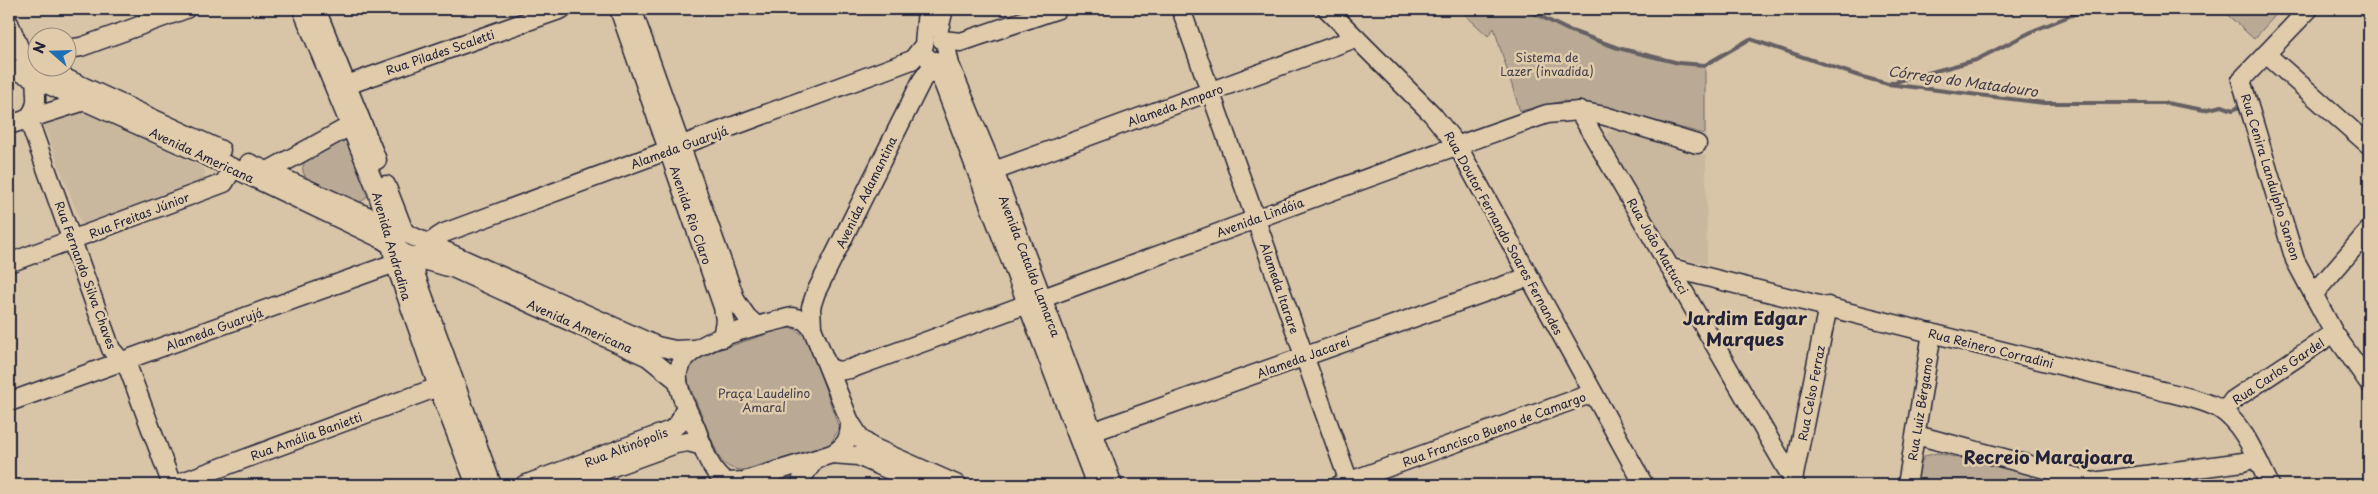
<svg xmlns="http://www.w3.org/2000/svg" width="2378" height="494" font-family="'Playpen Sans',sans-serif">
<style>
.built{fill:#c9b89e}
.green{fill:#baaa95;stroke:#6e6668}
.lines{fill:none;stroke-linecap:round;stroke-linejoin:round}
.stream{stroke:#655e63;stroke-width:4}
.minor-casing{stroke:#22223b;stroke-width:21}
.minor{stroke:#e0ccab;stroke-width:18}
.labels{text-anchor:middle;dominant-baseline:central;stroke-width:5;stroke-linejoin:round;paint-order:stroke}
.street-label{font-size:12px;fill:#22223b;stroke:#e0ccab}
.park-label{font-size:12px;fill:#403d4d;stroke:#e0ccab}
.water-label{font-size:14px;font-style:italic;fill:#3e3b4c;stroke:#e0ccab}
.district-label{font-size:18px;font-weight:bold;fill:#22223b;stroke:#e0ccab}
</style>
<rect width="100%" height="100%" fill="#d8c5a7"/>
<filter id="ink" filterUnits="userSpaceOnUse"><feTurbulence type="fractalNoise" baseFrequency=".02" numOctaves="2"/><feDisplacementMap in="SourceGraphic" scale="10" xChannelSelector="R" yChannelSelector="G"/><feConvolveMatrix kernelMatrix="1 2 1 2 8 2 1 2 1" color-interpolation-filters="sRGB"/></filter>
<g filter="url(#ink)">
<!-- built -->
<g class="built">
<path d="M 81,110 L 202,167 L 205,171 L 204,180 L 200,184 L 83,228 L 44,126 L 48,121 Z"/>
<path d="M 1614,130 L 1706,156 L 1707,264 L 1676,257 L 1606,143 L 1605,138 L 1608,132 Z"/>
</g>
<!-- green -->
<g class="green">
<path d="M 1459,9 L 1526,9 L 1568,30 L 1618,48 L 1679,63 L 1705,65 L 1705,134 L 1586,103 L 1563,101 L 1520,111 L 1494,28 L 1488,36 Z"/>
<path d="M 2221,9 L 2281,9 L 2254,39 Z"/>
<path d="M 343,139 L 348,142 L 368,190 C 368,198 362,203 355,203 C 341,197 281,179 311,156 C 320,149 333,145 343,139 Z"/>
<path d="M 786,328 L 795,329 L 808,339 L 839,428 L 831,443 L 822,448 L 744,470 C 733,470 725,467 719,457 L 687,380 L 689,365 L 702,355 Z"/>
<path d="M 1937,453 L 2031,474 L 2032,478 L 2030,481 L 2002,485 L 1919,485 C 1915,475 1919,466 1925,456 Z"/>
</g>
<g class="lines">
<!-- stream -->
<g class="stream">
<path d="M 1526,9 L 1566,29 L 1618,48 L 1679,63 L 1705,65 L 1750,39 L 1859,76 L 1888,84 L 2044,103 L 2166,103 L 2204,110 L 2222,106 L 2233,110 L 2239,107"/>
<path d="M 1891,83 L 1976,60 L 2035,30 L 2087,9"/>
</g>
<defs>
<g id="minor">
<path d="M 302,9 L 376,188 L 387,224 L 395,263 L 438,387 L 476,485"/>
<path d="M 316,9 L 377,160"/>
<path d="M 619,9 L 723,307 L 725,320 L 722,338"/>
<path d="M 632,9 L 736,301 L 747,317 L 757,326"/>
<path d="M 1181,9 L 1349,482"/>
<path d="M 1327,9 L 1432,114 L 1457,145 L 1644,485"/>
<path d="M 2309,9 L 2241,80 L 2295,260 L 2334,333 L 2369,383"/>
<path d="M 9,23 L 21,52 L 31,62"/>
<path d="M 939,29 L 944,9"/>
<path d="M 942,40 L 961,42 L 1058,9"/>
<path d="M 946,46 L 950,65 L 994,171 L 1113,485"/>
<path d="M 68,49 L 81,47 L 186,9"/>
<path d="M 2266,54 L 2369,145"/>
<path d="M 927,57 L 935,67 L 944,85 L 1096,485"/>
<path d="M 9,67 L 233,168 L 380,238 L 407,255 L 455,269 L 648,357 L 678,381"/>
<path d="M 43,68 L 221,150"/>
<path d="M 347,85 L 562,9"/>
<path d="M 1579,111 L 1796,485"/>
<path d="M 28,118 L 111,349 L 129,370 L 172,485"/>
<path d="M 28,118 C 44,100 30,90 38,70"/>
<path d="M 9,125 L 85,101"/>
<path d="M 249,163 L 657,346 L 675,350 L 694,349"/>
<path d="M 268,171 L 350,126"/>
<path d="M 994,171 L 1356,38"/>
<path d="M 386,185 L 404,231 L 400,236"/>
<path d="M 9,263 L 224,183 L 233,168"/>
<path d="M 1671,268 L 2151,388 C 2172,394 2199,398 2218,408 C 2244,423 2257,460 2270,485"/>
<path d="M 2313,295 L 2369,230"/>
<path d="M 792,317 L 804,320 L 812,328 L 850,422 C 850,438 846,446 832,454 L 744,481 L 727,482 C 708,471 703,445 695,426 C 688,411 676,389 678,372 C 683,340 765,324 792,317 Z"/>
<path d="M 812,328 L 811,307 L 816,292 L 922,80 L 936,61"/>
<path d="M 828,367 L 838,371 L 850,369 C 1083,285 1313,195 1547,114 L 1579,111 L 1605,116 L 1697,144"/>
<path d="M 9,402 L 395,263 L 406,261"/>
<path d="M 2224,412 L 2233,400 L 2334,333"/>
<path d="M 850,422 L 861,439 L 872,447 L 958,485"/>
<path d="M 1916,435 L 2087,480"/>
<path d="M 1078,437 L 1528,277"/>
<path d="M 832,454 L 858,456 L 923,485"/>
<path d="M 1793,480 L 1828,306"/>
<path d="M 174,485 L 438,387"/>
<path d="M 492,485 L 416,276 C 413,260 431,240 444,233 L 912,60 L 924,45 L 927,9"/>
<path d="M 524,485 L 671,430 L 679,423 L 686,406"/>
<path d="M 563,485 L 676,444 L 688,442 L 703,446"/>
<path d="M 800,485 L 803,476 L 815,460"/>
<path d="M 1339,485 L 1593,393"/>
<path d="M 1907,485 L 1932,333"/>
<path d="M 2070,485 L 2243,462 L 2256,458"/>
</g>
</defs>
<!-- minor casing -->
<use href="#minor" class="minor-casing"/>
<!-- minor -->
<use href="#minor" class="minor"/>
</g>
</g>
<g class="labels">
<!-- street labels -->
<g class="street-label">
<text transform="translate(440 52) rotate(-19)">Rua Pilades Scaletti</text>
<text transform="translate(1175 105) rotate(-20)">Alameda Amparo</text>
<text transform="translate(679 147) rotate(-20)">Alameda Guarujá</text>
<text transform="translate(202 155) rotate(25)">Avenida Americana</text>
<text transform="translate(2271 177) rotate(73)">Rua Cenira Landulpho Sanson</text>
<text transform="translate(866 192) rotate(-64)">Avenida Adamantina</text>
<text transform="translate(139 215) rotate(-21)">Rua Freitas Júnior</text>
<text transform="translate(691 215) rotate(71)">Avenida Rio Claro</text>
<text transform="translate(1260 217) rotate(-20)">Avenida Lindóia</text>
<text transform="translate(1504 233) rotate(61)">Rua Doutor Fernando Soares Fernandes</text>
<text transform="translate(392 246) rotate(74)">Avenida Andradina</text>
<text transform="translate(1658 246) rotate(60)">Rua João Mattucci</text>
<text transform="translate(1030 266) rotate(69)">Avenida Cataldo Lamarca</text>
<text transform="translate(86 275) rotate(70)">Rua Fernando Silva Chaves</text>
<text transform="translate(1280 288) rotate(71)">Alameda Itarare</text>
<text transform="translate(580 326) rotate(24)">Avenida Americana</text>
<text transform="translate(214 329) rotate(-20)">Alameda Guarujá</text>
<text transform="translate(1991 348) rotate(14)">Rua Reinero Corradini</text>
<text transform="translate(1303 357) rotate(-20)">Alameda Jacareí</text>
<text transform="translate(2278 371) rotate(-34)">Rua Carlos Gardel</text>
<text transform="translate(1811 393) rotate(-79)">Rua Celso Ferraz</text>
<text transform="translate(1920 409) rotate(-81)">Rua Luiz Bérgamo</text>
<text transform="translate(1494 429) rotate(-20)">Rua Francisco Bueno de Camargo</text>
<text transform="translate(306 436) rotate(-20)">Rua Amália Banietti</text>
<text transform="translate(626 447) rotate(-21)">Rua Altinópolis</text>
</g>
<!-- park labels -->
<g class="park-label">
<text x="1547" y="57">Sistema de<tspan x="1547" dy="14">Lazer (invadida)</tspan></text>
<text x="764" y="393">Praça Laudelino<tspan x="764" dy="14">Amaral</tspan></text>
</g>
<!-- water labels -->
<g class="water-label">
<text transform="translate(1963 81) rotate(8)">Córrego do Matadouro</text>
</g>
<!-- district labels -->
<g class="district-label">
<text x="1745" y="317">Jardim Edgar<tspan x="1745" dy="21">Marques</tspan></text>
<text x="2049" y="456">Recreio Marajoara</text>
</g>
</g>
<!-- margin -->
<rect width="2378" height="494" fill="none" stroke="#e0ccab" stroke-width="30"/>
<rect x="15" y="15" width="2348" height="464" fill="none" stroke="#22223b" stroke-width="2" filter="url(#ink)"/>
<!-- north arrow -->
<g transform="translate(52 52) rotate(290)"><circle r="24" fill="#e0ccab" stroke="#94887e"/>
<path d="M0-4L9 19L0 12L-9 19Z" fill="#1f6fb2"/>
<text y="-8" font-size="14" font-weight="bold" text-anchor="middle" fill="#22223b">N</text>
</g>
</svg>
